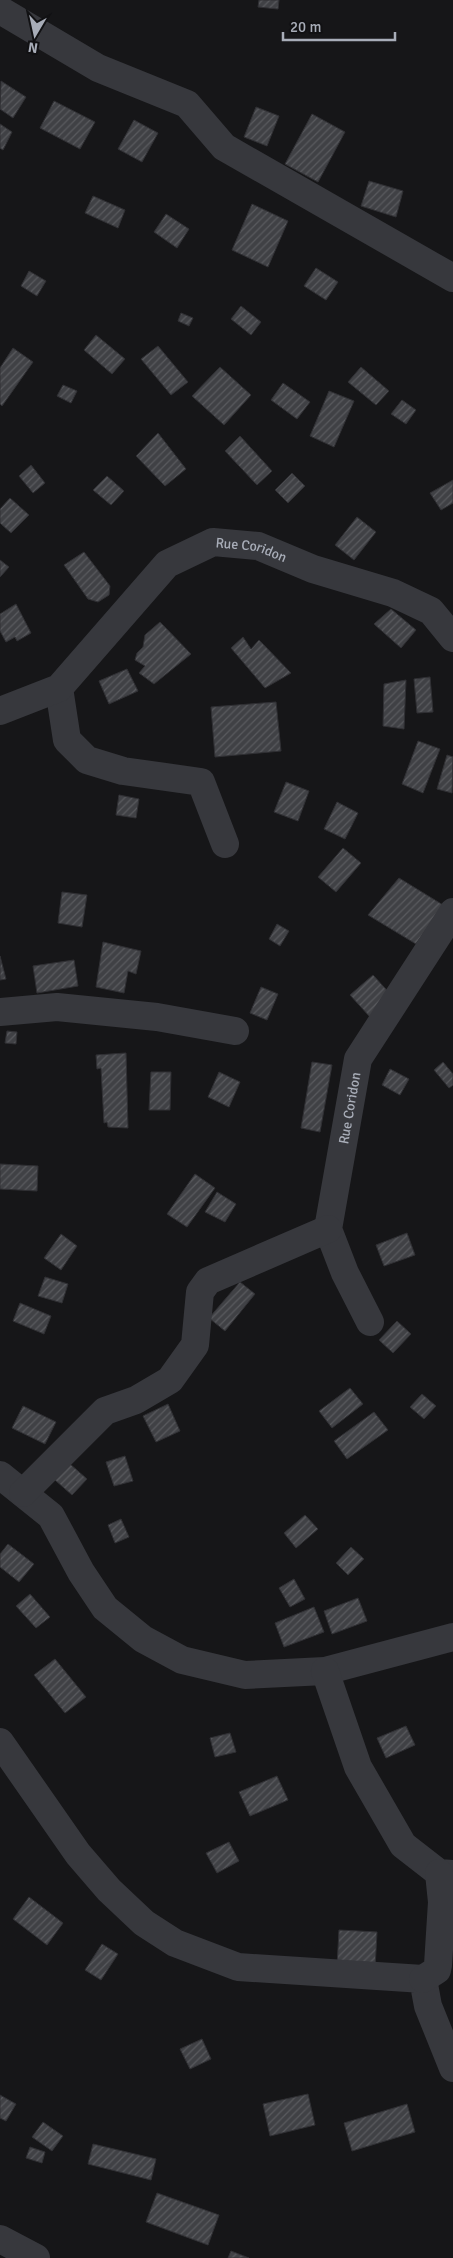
<svg xmlns="http://www.w3.org/2000/svg" width="453" height="2258" font-family="Signika,sans-serif">
<style>
.building{fill:url(#building-hatch);stroke:#303034}
.lines{fill:none;stroke-linecap:round;stroke-linejoin:round}
.minor{stroke:#37383d;stroke-width:28}
.tertiary{stroke:#37383d;stroke-width:28}
.labels{text-anchor:middle;dominant-baseline:central;stroke-width:4;stroke-linejoin:round;paint-order:stroke}
.street-label{font-size:14px;fill:#a8adb8;stroke:#111113}
</style>
<defs>
<pattern id="building-hatch" width="6" height="6" patternUnits="userSpaceOnUse" patternTransform="scale(1.25)"><rect width="6" height="6" fill="#404145"/><path d="M-1 1l2-2M0 6l6-6M5 7l2-2" fill="none" stroke="#595a5e"/></pattern>
</defs>
<rect width="100%" height="100%" fill="#161618"/>
<!-- building -->
<g class="building">
<path d="M 259,0 L 279,0 L 278,9 L 258,7 Z"/>
<path d="M 1,81 L 26,97 L 13,118 L 0,109 Z"/>
<path d="M 54,101 L 95,122 L 80,149 L 40,128 Z"/>
<path d="M 256,107 L 279,116 L 267,146 L 244,137 Z"/>
<path d="M 312,114 L 345,132 L 318,182 L 285,164 Z"/>
<path d="M 134,120 L 158,133 L 142,162 L 118,149 Z"/>
<path d="M 0,124 L 12,132 L 3,150 L 0,148 Z"/>
<path d="M 369,181 L 403,191 L 396,217 L 361,206 Z"/>
<path d="M 93,196 L 125,210 L 118,228 L 85,213 Z"/>
<path d="M 252,204 L 288,221 L 268,267 L 232,250 Z"/>
<path d="M 166,214 L 189,229 L 177,248 L 154,232 Z"/>
<path d="M 316,268 L 338,282 L 326,300 L 304,286 Z"/>
<path d="M 29,271 L 46,281 L 37,296 L 21,286 Z"/>
<path d="M 241,306 L 261,322 L 251,335 L 231,319 Z"/>
<path d="M 181,313 L 193,318 L 189,326 L 178,321 Z"/>
<path d="M 96,335 L 125,359 L 112,374 L 84,350 Z"/>
<path d="M 158,346 L 188,382 L 171,395 L 141,359 Z"/>
<path d="M 13,348 L 33,362 L 2,406 L 0,404 L 0,368 Z"/>
<path d="M 220,367 L 251,395 L 224,425 L 192,396 Z"/>
<path d="M 361,367 L 389,391 L 376,405 L 348,382 Z"/>
<path d="M 283,383 L 310,402 L 297,419 L 271,400 Z"/>
<path d="M 63,385 L 77,391 L 71,403 L 57,396 Z"/>
<path d="M 329,391 L 354,401 L 334,447 L 310,436 Z"/>
<path d="M 402,400 L 416,410 L 406,424 L 391,414 Z"/>
<path d="M 158,433 L 186,469 L 165,486 L 136,456 Z"/>
<path d="M 240,436 L 272,471 L 257,485 L 225,451 Z"/>
<path d="M 31,465 L 45,483 L 33,493 L 19,476 Z"/>
<path d="M 292,473 L 305,486 L 288,503 L 275,490 Z"/>
<path d="M 107,476 L 124,491 L 111,505 L 93,490 Z"/>
<path d="M 453,480 L 453,503 L 441,510 L 430,493 Z"/>
<path d="M 10,498 L 29,515 L 11,533 L 0,523 L 0,509 Z"/>
<path d="M 357,517 L 376,532 L 354,560 L 335,545 Z"/>
<path d="M 84,552 L 110,586 L 109,595 L 98,602 L 88,599 L 64,565 Z"/>
<path d="M 0,560 L 9,567 L 0,577 Z"/>
<path d="M 16,604 L 31,633 L 17,641 L 15,637 L 6,642 L 0,631 L 0,614 Z"/>
<path d="M 391,609 L 416,630 L 401,648 L 374,624 Z"/>
<path d="M 160,622 L 191,654 L 154,684 L 139,673 L 145,666 L 135,660 L 137,653 L 143,647 L 145,635 Z"/>
<path d="M 243,637 L 251,649 L 259,640 L 291,673 L 265,688 L 231,648 Z"/>
<path d="M 127,669 L 138,691 L 109,704 L 99,681 Z"/>
<path d="M 430,677 L 433,712 L 417,713 L 414,679 Z"/>
<path d="M 406,680 L 404,729 L 383,726 L 384,684 Z"/>
<path d="M 276,702 L 281,751 L 215,757 L 211,707 Z"/>
<path d="M 418,741 L 440,749 L 423,793 L 402,784 Z"/>
<path d="M 447,755 L 453,757 L 452,793 L 437,789 Z"/>
<path d="M 286,782 L 309,791 L 298,821 L 274,812 Z"/>
<path d="M 119,795 L 139,799 L 136,818 L 116,815 Z"/>
<path d="M 337,802 L 358,813 L 345,839 L 324,829 Z"/>
<path d="M 343,848 L 361,863 L 336,892 L 318,877 Z"/>
<path d="M 399,878 L 443,905 L 416,944 L 368,915 Z"/>
<path d="M 62,892 L 87,895 L 82,927 L 58,923 Z"/>
<path d="M 277,924 L 289,931 L 280,946 L 269,939 Z"/>
<path d="M 103,942 L 141,951 L 136,974 L 128,971 L 124,993 L 96,987 Z"/>
<path d="M 0,956 L 6,979 L 0,980 Z"/>
<path d="M 74,960 L 78,986 L 37,993 L 33,966 Z"/>
<path d="M 373,975 L 393,997 L 370,1017 L 350,995 Z"/>
<path d="M 261,987 L 278,994 L 267,1020 L 250,1013 Z"/>
<path d="M 7,1031 L 17,1032 L 16,1044 L 5,1043 Z"/>
<path d="M 126,1053 L 128,1128 L 108,1127 L 107,1122 L 104,1123 L 101,1068 L 97,1069 L 96,1055 Z"/>
<path d="M 312,1062 L 332,1065 L 320,1132 L 301,1128 Z"/>
<path d="M 443,1062 L 453,1074 L 453,1085 L 449,1088 L 434,1070 Z"/>
<path d="M 390,1069 L 409,1079 L 400,1095 L 382,1085 Z"/>
<path d="M 151,1072 L 171,1072 L 170,1110 L 149,1110 Z"/>
<path d="M 219,1072 L 240,1082 L 229,1107 L 208,1097 Z"/>
<path d="M 0,1164 L 38,1166 L 37,1191 L 0,1189 Z"/>
<path d="M 195,1174 L 215,1188 L 187,1227 L 167,1214 Z"/>
<path d="M 217,1192 L 236,1204 L 225,1222 L 205,1212 Z"/>
<path d="M 407,1233 L 415,1255 L 384,1266 L 376,1245 Z"/>
<path d="M 61,1234 L 77,1246 L 61,1270 L 44,1258 Z"/>
<path d="M 45,1277 L 68,1284 L 62,1303 L 38,1296 Z"/>
<path d="M 240,1282 L 255,1294 L 225,1331 L 209,1318 Z"/>
<path d="M 20,1303 L 51,1316 L 44,1334 L 13,1321 Z"/>
<path d="M 397,1321 L 411,1334 L 393,1353 L 379,1340 Z"/>
<path d="M 350,1388 L 363,1404 L 332,1428 L 319,1411 Z"/>
<path d="M 422,1394 L 436,1406 L 424,1419 L 410,1407 Z"/>
<path d="M 168,1404 L 180,1431 L 156,1442 L 143,1416 Z"/>
<path d="M 23,1406 L 56,1422 L 45,1444 L 12,1428 Z"/>
<path d="M 374,1412 L 388,1430 L 347,1459 L 334,1441 Z"/>
<path d="M 125,1456 L 133,1481 L 114,1486 L 106,1462 Z"/>
<path d="M 70,1464 L 87,1479 L 72,1495 L 55,1480 Z"/>
<path d="M 305,1515 L 318,1529 L 296,1548 L 284,1533 Z"/>
<path d="M 121,1519 L 129,1537 L 115,1543 L 108,1525 Z"/>
<path d="M 8,1544 L 34,1564 L 19,1582 L 0,1567 L 0,1554 Z"/>
<path d="M 351,1547 L 364,1559 L 348,1575 L 336,1563 Z"/>
<path d="M 294,1579 L 305,1599 L 290,1607 L 279,1588 Z"/>
<path d="M 30,1594 L 50,1617 L 36,1628 L 16,1606 Z"/>
<path d="M 358,1598 L 367,1621 L 332,1634 L 324,1611 Z"/>
<path d="M 314,1607 L 324,1632 L 284,1647 L 275,1623 Z"/>
<path d="M 55,1659 L 86,1697 L 65,1713 L 34,1675 Z"/>
<path d="M 406,1726 L 415,1745 L 386,1758 L 377,1738 Z"/>
<path d="M 230,1733 L 236,1752 L 215,1757 L 210,1738 Z"/>
<path d="M 277,1776 L 288,1800 L 250,1816 L 239,1792 Z"/>
<path d="M 229,1842 L 239,1861 L 217,1873 L 206,1853 Z"/>
<path d="M 29,1897 L 63,1923 L 47,1945 L 13,1919 Z"/>
<path d="M 339,1930 L 377,1932 L 375,1969 L 337,1967 Z"/>
<path d="M 102,1944 L 118,1954 L 101,1980 L 85,1970 Z"/>
<path d="M 202,2039 L 211,2059 L 190,2069 L 180,2049 Z"/>
<path d="M 308,2094 L 315,2125 L 270,2136 L 263,2104 Z"/>
<path d="M 0,2095 L 16,2104 L 6,2121 L 0,2118 Z"/>
<path d="M 407,2104 L 415,2132 L 352,2151 L 344,2123 Z"/>
<path d="M 43,2122 L 63,2136 L 52,2151 L 32,2137 Z"/>
<path d="M 93,2144 L 156,2159 L 151,2180 L 88,2164 Z"/>
<path d="M 30,2147 L 45,2152 L 42,2163 L 26,2158 Z"/>
<path d="M 157,2193 L 219,2215 L 208,2245 L 146,2222 Z"/>
<path d="M 231,2251 L 249,2258 L 228,2258 Z"/>
</g>
<g class="lines">
<!-- minor -->
<g class="minor">
<path d="M 0,10 L 98,68 L 187,104 L 224,147 L 453,278"/>
<path d="M 59,688 L 67,740 L 87,760 L 123,771 L 201,782 L 225,844"/>
<path id="s1" d="M 0,711 L 59,688 L 167,564 L 213,542 L 258,546 L 313,569 L 393,593 L 431,611 L 453,638"/>
<path d="M 0,1012 L 57,1007 L 157,1017 L 235,1031"/>
<path id="s2" d="M 370,1322 L 345,1273 L 328,1229 L 358,1059 L 453,912"/>
<path d="M 0,1475 L 51,1516 L 81,1572 L 105,1608 L 143,1639 L 182,1660 L 245,1675 L 325,1671 L 453,1637"/>
<path d="M 23,1493 L 105,1411 L 136,1400 L 170,1380 L 195,1345 L 200,1292 L 208,1281 L 328,1229"/>
<path d="M 325,1671 L 358,1767 L 403,1845 L 439,1873 L 453,1874"/>
<path d="M 0,1742 L 78,1854 L 109,1890 L 144,1923 L 175,1943 L 238,1967 L 423,1979 L 428,2006 L 453,2068"/>
<path d="M 423,1979 L 437,1970 L 438,1965 L 442,1902 L 439,1873"/>
</g>
<!-- tertiary -->
<path class="tertiary" d="M 0,2239 L 36,2258"/>
</g>
<g class="labels">
<!-- street labels -->
<g class="street-label">
<text stroke="none"><textPath href="#s1" startOffset="318">Rue Coridon</textPath></text>
<text stroke="none"><textPath href="#s2" startOffset="225">Rue Coridon</textPath></text>
</g>
</g>
<!-- north arrow -->
<g transform="translate(35 35) rotate(189)" stroke="#111113" stroke-width="4" paint-order="stroke">
<path d="M0-4L9 19L0 12L-9 19Z" fill="#a8adb8"/>
<text y="-8" font-size="14" font-weight="bold" text-anchor="middle" fill="#a8adb8">N</text>
</g>
<!-- scale -->
<path d="M283 32v8h112v-8" fill="none" stroke="#a8adb8" stroke-width="2.5"/>
<text x="290" y="32" font-size="15" fill="#a8adb8" stroke="#111113" stroke-width="4" paint-order="stroke">20 m</text>
</svg>
